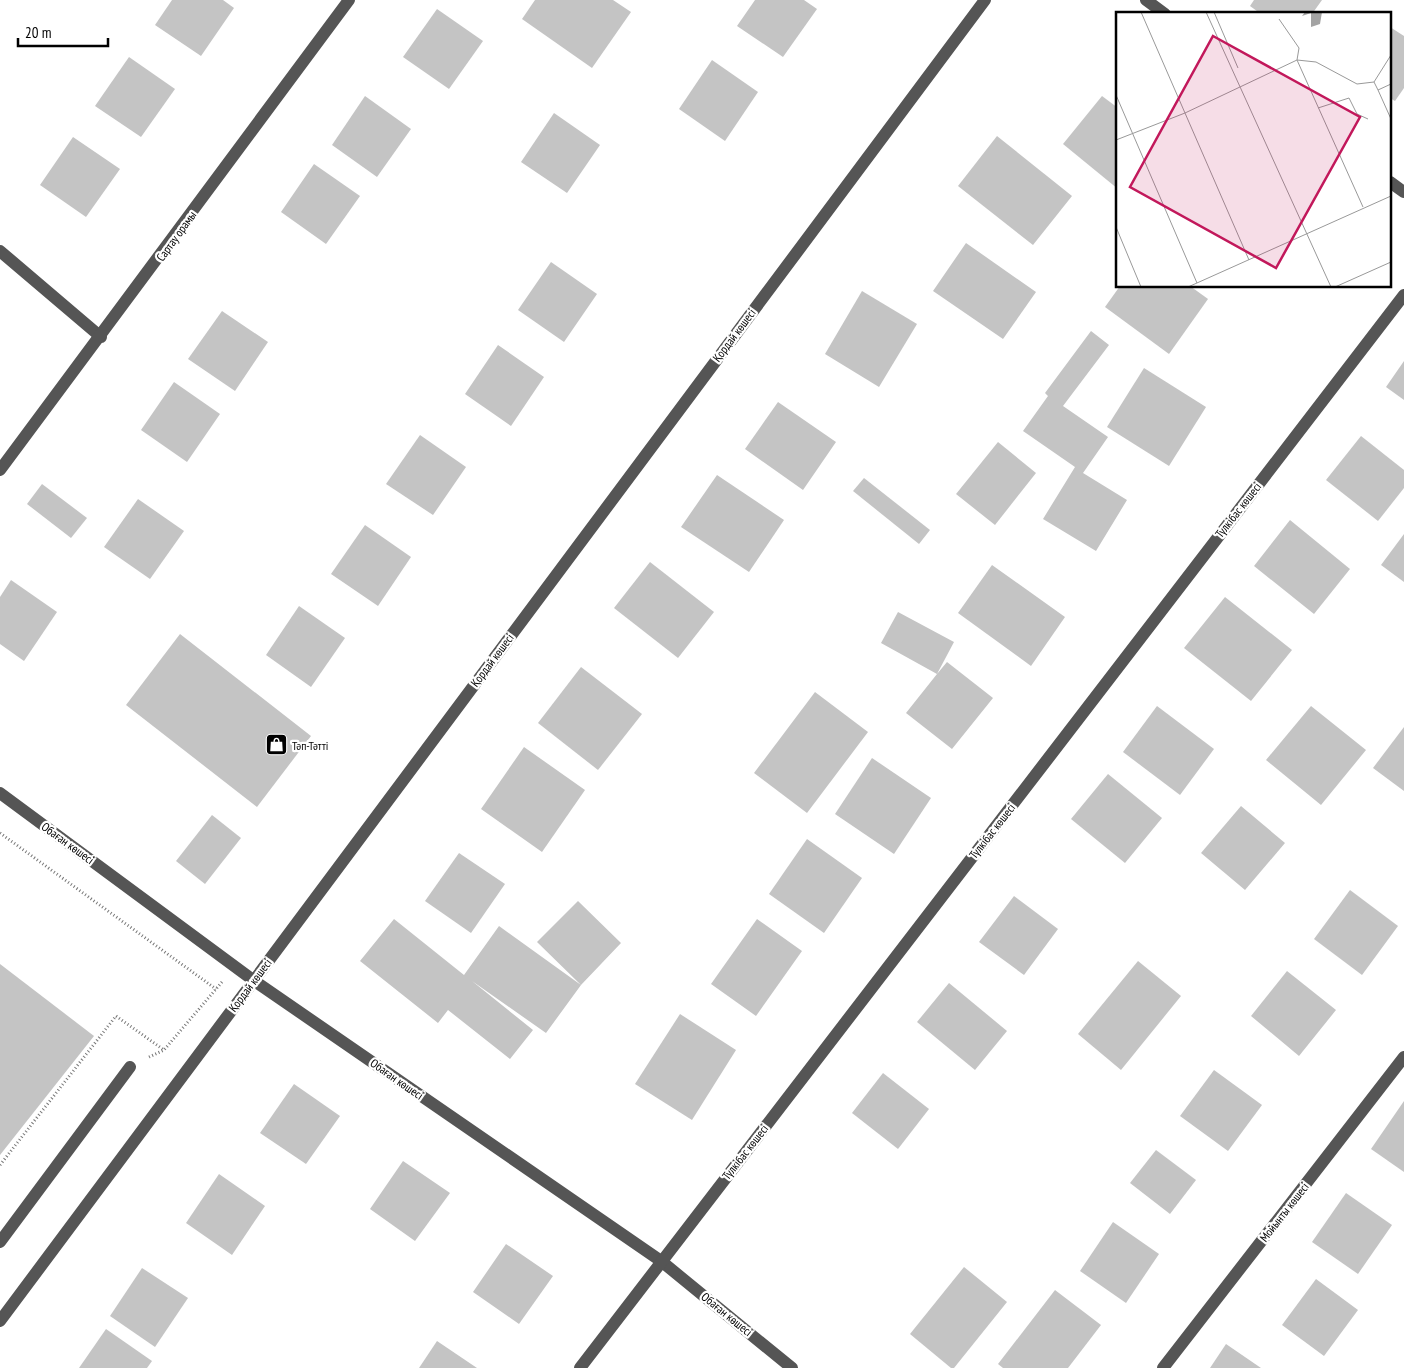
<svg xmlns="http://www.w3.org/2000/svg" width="1404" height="1368" font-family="'PT Sans Narrow',sans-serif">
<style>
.building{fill:#c4c4c4}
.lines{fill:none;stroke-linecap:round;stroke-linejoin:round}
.path{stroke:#777;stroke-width:3;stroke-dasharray:1 2.5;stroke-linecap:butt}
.minor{stroke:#555;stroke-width:12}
.labels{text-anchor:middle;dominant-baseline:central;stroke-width:4.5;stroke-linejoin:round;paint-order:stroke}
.street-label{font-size:12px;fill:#000;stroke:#fff}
.poi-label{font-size:12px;fill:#000;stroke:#fff;text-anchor:start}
.inset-road{fill:none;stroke:#999;stroke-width:1}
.view{fill:#c2185b;fill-opacity:0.15;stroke:#c2185b;stroke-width:2.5}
.inset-edge{fill:none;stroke:#000;stroke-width:2.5}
</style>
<rect width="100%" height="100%" fill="#fff"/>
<!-- building -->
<g class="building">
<path d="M 172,0 L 223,0 L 234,8 L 201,56 L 155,25 Z"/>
<path d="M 535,0 L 613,0 L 631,12 L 592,68 L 522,19 Z"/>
<path d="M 755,0 L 804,0 L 817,9 L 783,57 L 737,26 Z"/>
<path d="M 1254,0 L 1322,0 L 1312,14 L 1261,14 L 1250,6 Z"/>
<path d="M 437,9 L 483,41 L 449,89 L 403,57 Z"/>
<path d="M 1390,27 L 1404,36 L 1404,88 L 1395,101 L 1390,98 Z"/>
<path d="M 129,57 L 175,89 L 141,137 L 95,106 Z"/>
<path d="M 712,60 L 758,92 L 725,141 L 679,109 Z"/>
<path d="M 365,96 L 411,129 L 377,177 L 332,145 Z"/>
<path d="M 1102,96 L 1118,108 L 1118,189 L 1063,144 Z"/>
<path d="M 554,113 L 600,145 L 567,193 L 521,162 Z"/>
<path d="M 997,136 L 1072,196 L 1033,245 L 958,186 Z"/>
<path d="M 73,137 L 120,169 L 86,217 L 40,185 Z"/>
<path d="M 314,164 L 360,196 L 326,244 L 281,212 Z"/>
<path d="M 966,243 L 1036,292 L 1003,339 L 933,291 Z"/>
<path d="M 551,262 L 597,294 L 564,342 L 518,310 Z"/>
<path d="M 1120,286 L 1190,286 L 1208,299 L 1169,354 L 1105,307 Z"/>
<path d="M 862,291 L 917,324 L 879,387 L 825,354 Z"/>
<path d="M 222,311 L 268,342 L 235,391 L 188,359 Z"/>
<path d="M 1091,331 L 1109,345 L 1063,406 L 1108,437 L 1083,473 L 1127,500 L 1096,551 L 1043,519 L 1075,467 L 1023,431 L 1048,396 L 1045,393 Z"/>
<path d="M 498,345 L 544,377 L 511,426 L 465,394 Z"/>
<path d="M 1404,361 L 1404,400 L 1386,387 Z"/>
<path d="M 1144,368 L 1206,407 L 1169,466 L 1107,427 Z"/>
<path d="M 174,382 L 220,414 L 187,462 L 141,430 Z"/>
<path d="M 778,402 L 836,442 L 803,490 L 745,449 Z"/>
<path d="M 420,435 L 466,467 L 433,515 L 386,484 Z"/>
<path d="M 1361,436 L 1404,470 L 1404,488 L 1378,521 L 1326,480 Z"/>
<path d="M 998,442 L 1036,473 L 995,525 L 956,494 Z"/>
<path d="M 717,475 L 784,520 L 749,572 L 681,527 Z"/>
<path d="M 864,478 L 930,530 L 919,544 L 853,491 Z"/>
<path d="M 42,484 L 87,518 L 71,538 L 27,504 Z"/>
<path d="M 138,499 L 184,531 L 150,579 L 104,547 Z"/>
<path d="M 1290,520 L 1350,569 L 1314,614 L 1254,566 Z"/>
<path d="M 365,525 L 411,557 L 378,606 L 331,574 Z"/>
<path d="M 1404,534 L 1404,582 L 1381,565 Z"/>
<path d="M 650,562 L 714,612 L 678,658 L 614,608 Z"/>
<path d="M 992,565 L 1065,617 L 1031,666 L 958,613 Z"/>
<path d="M 11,580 L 57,612 L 24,661 L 0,644 L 0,597 Z"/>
<path d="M 1225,597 L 1292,650 L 1251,701 L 1184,648 Z"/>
<path d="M 299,606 L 345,638 L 311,687 L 266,655 Z"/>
<path d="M 898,612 L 954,642 L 937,674 L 947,662 L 993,698 L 952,749 L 906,713 L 937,674 L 881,643 Z"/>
<path d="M 180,634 L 311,736 L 257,807 L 126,705 Z"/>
<path d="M 581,667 L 642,714 L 598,770 L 538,723 Z"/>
<path d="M 815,692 L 868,732 L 807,813 L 754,773 Z"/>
<path d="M 1157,706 L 1214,749 L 1180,795 L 1123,752 Z"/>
<path d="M 1311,706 L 1366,750 L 1321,805 L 1266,760 Z"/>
<path d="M 1404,727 L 1404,791 L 1373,768 Z"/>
<path d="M 524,747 L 585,790 L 542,852 L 481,809 Z"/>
<path d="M 872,758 L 931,798 L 894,854 L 835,814 Z"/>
<path d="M 1108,774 L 1162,818 L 1125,863 L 1071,819 Z"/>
<path d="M 1241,806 L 1285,843 L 1245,890 L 1201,853 Z"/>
<path d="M 212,815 L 241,838 L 205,884 L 176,861 Z"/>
<path d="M 807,839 L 862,878 L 824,933 L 769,894 Z"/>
<path d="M 459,853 L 505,884 L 471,933 L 425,901 Z"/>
<path d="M 1350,890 L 1398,926 L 1362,975 L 1314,939 Z"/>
<path d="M 1014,896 L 1058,929 L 1024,975 L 979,942 Z"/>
<path d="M 578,901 L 621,943 L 581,985 L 546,1033 L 472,981 L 533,1030 L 510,1059 L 448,1010 L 438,1023 L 360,961 L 394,919 L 464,975 L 499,926 L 581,985 L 537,942 Z"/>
<path d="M 757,919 L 802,951 L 756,1016 L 711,984 Z"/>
<path d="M 1138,961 L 1181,996 L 1121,1070 L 1078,1034 Z"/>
<path d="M 0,964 L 94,1036 L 0,1155 Z"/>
<path d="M 1287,971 L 1336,1010 L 1299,1056 L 1251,1016 Z"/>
<path d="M 949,983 L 1007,1031 L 975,1070 L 917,1022 Z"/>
<path d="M 680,1014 L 736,1050 L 692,1120 L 635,1084 Z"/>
<path d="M 1214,1070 L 1262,1105 L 1228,1151 L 1180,1116 Z"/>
<path d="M 883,1073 L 929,1109 L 898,1149 L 852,1113 Z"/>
<path d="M 294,1084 L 340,1116 L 306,1164 L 260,1133 Z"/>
<path d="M 1404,1101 L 1404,1172 L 1371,1149 Z"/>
<path d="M 1156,1150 L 1196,1180 L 1170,1214 L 1130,1183 Z"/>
<path d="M 403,1161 L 450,1193 L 415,1241 L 370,1209 Z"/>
<path d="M 219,1174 L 265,1206 L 232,1255 L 186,1223 Z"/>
<path d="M 1346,1193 L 1392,1225 L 1358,1274 L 1312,1242 Z"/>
<path d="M 1113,1222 L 1159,1254 L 1126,1303 L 1080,1271 Z"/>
<path d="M 506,1244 L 553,1276 L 519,1324 L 473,1292 Z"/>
<path d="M 964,1267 L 1007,1302 L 954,1368 L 951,1368 L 910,1334 Z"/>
<path d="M 142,1268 L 188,1298 L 155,1347 L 110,1316 Z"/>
<path d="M 1316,1279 L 1358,1310 L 1324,1356 L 1282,1325 Z"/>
<path d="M 1055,1290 L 1101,1325 L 1068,1368 L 1003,1368 L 998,1364 Z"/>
<path d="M 106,1329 L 152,1361 L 147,1368 L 79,1368 Z"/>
<path d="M 437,1341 L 477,1368 L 419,1368 Z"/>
<path d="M 1226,1344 L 1261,1368 L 1210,1368 Z"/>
</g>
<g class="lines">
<!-- path -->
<g class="path">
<path d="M 0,833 L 216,989"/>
<path d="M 149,1057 L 164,1050"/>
<path d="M 0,1165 L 116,1016 L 164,1050 L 222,982"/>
</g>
<!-- minor -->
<g class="minor">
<path d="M 1146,0 L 1165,14"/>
<path d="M 1390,182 L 1404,192"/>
<path d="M 0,251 L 101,337"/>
<path d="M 0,470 L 349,0"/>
<path d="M 0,793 L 253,980 L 661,1261 L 792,1368"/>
<path d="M 0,1242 L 130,1067"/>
<path d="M 0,1321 L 985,0"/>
<path d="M 580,1368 L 1404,295"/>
<path d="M 1163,1368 L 1404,1057"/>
</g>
</g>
<!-- icons -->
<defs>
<symbol id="shop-square" viewBox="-11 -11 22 22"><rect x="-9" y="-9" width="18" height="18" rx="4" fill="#000" stroke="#fff"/><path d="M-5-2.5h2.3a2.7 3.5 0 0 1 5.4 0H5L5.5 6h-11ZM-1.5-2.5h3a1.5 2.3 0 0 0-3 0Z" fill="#fff"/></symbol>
</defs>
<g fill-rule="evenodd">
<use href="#shop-square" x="264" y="732" width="25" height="25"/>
</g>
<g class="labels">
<!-- street labels -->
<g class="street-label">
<text transform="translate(176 236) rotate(-54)">Сартау орамы</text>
<text transform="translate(734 335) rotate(-53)">Қордай көшесі</text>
<text transform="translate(1238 510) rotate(-52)">Түлкібас көшесі</text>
<text transform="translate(492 660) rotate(-53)">Қордай көшесі</text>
<text transform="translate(992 831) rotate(-52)">Түлкібас көшесі</text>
<text transform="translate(68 843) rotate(36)">Обаған көшесі</text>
<text transform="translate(250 985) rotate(-53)">Қордай көшесі</text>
<text transform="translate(397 1079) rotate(35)">Обаған көшесі</text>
<text transform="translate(745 1152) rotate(-52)">Түлкібас көшесі</text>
<text transform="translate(1284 1212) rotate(-52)">Мойынты көшесі</text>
<text transform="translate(727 1314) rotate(39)">Обаған көшесі</text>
</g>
<!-- poi labels -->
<g class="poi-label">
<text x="292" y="745">Тәп-Тәтті</text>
</g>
</g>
<!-- overview -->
<g transform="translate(1116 12)">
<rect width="275" height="275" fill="#fff"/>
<path d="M 189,0 L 206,0 L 204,12 L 195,15 L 195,1 L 186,4 Z" fill="#a3a3a3"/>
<path class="inset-road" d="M 25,0 L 133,248M 90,0 L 215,275M 98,0 L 122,56M 163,7 L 183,36 L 181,48M 181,48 L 247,195M 258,70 L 275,43M 262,78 L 275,107M 0,83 L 81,271M 202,96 L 233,86 L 241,102 L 252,107M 0,128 L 69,101 L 181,48 L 200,50 L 241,72 L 258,70 L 262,78 L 275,72M 0,215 L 25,275M 72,275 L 275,184M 219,275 L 275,250"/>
<path class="view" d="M 97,24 L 244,105 L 160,256 L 14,175 Z"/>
<rect width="275" height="275" class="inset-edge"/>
</g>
<!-- scale -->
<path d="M18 38v8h90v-8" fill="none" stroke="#000000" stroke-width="2.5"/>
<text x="25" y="38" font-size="15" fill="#000000" stroke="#ffffff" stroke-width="4" paint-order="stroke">20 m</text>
</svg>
